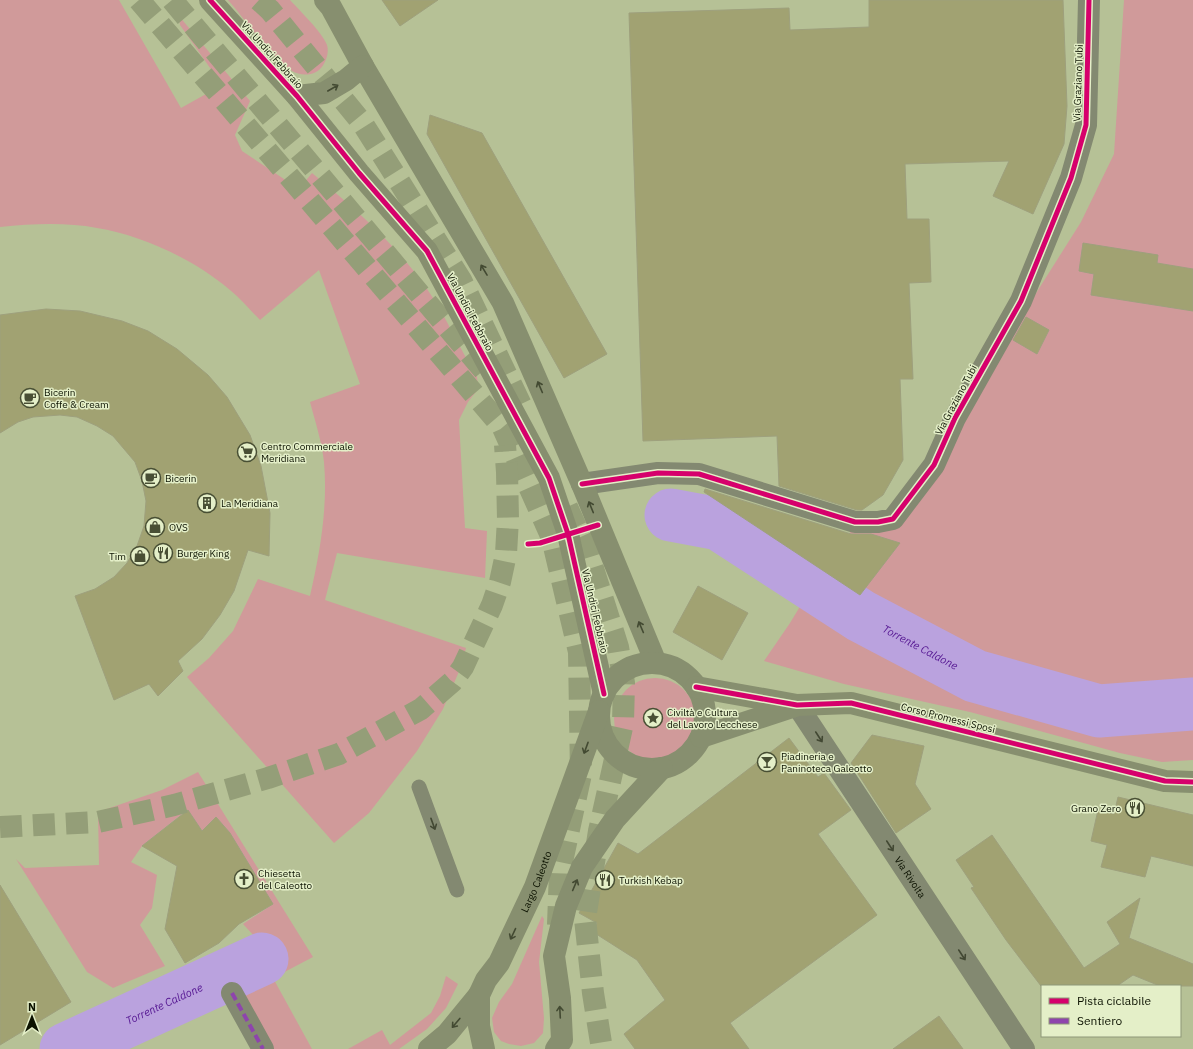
<svg xmlns="http://www.w3.org/2000/svg" width="1193" height="1049" font-family="'IBM Plex Sans',sans-serif">
<style>
.green{fill:#d09a9a}
.lines{fill:none;stroke-linecap:round;stroke-linejoin:round}
.river{stroke:#baa2de;stroke-width:53}
.building{fill:#a1a272;stroke:#9ea07d}
.highway-tunnel{stroke:#949e78;stroke-width:22;stroke-dasharray:22 11;stroke-linecap:butt}
.lane{stroke:#838971;stroke-width:15}
.street{stroke:#838971;stroke-width:22}
.secondary{stroke:#878f6f;stroke-width:22}
.quiet{stroke:#8e44ad;stroke-width:4;stroke-dasharray:8 4;stroke-linecap:butt}
.cycleway-casing{stroke:#e4efc8;stroke-width:8}
.cycleway{stroke:#d6006c;stroke-width:5}
.oneway{stroke:#434a32}
.oneway2{stroke:#424833}
.labels{text-anchor:middle;dominant-baseline:central;stroke-width:3;stroke-linejoin:round;paint-order:stroke}
.street-label{font-size:10px;fill:#0c1200;stroke:#e4efc8}
.poi-label{font-size:10px;fill:#0c1200;stroke:#e4efc8;text-anchor:start}
.water-label{font-size:11px;font-style:italic;fill:#541591;stroke:#e4efc8}
</style>
<rect width="100%" height="100%" fill="#b6c196"/>
<!-- green -->
<g class="green">
<path d="M 0,0 L 119,0 L 181,108 L 222,85 L 180,25 L 179,16 L 250,101 L 235,135 L 242,151 L 299,189 L 312,173 C 355,209 394,242 427,289 C 446,316 459,348 477,376 L 478,389 L 468,402 L 459,420 L 465,528 L 487,531 L 485,578 L 337,553 L 325,600 L 466,648 L 460,669 L 443,709 L 417,751 L 369,813 L 334,843 L 187,677 L 209,658 L 233,631 L 258,579 L 310,596 C 320,552 328,507 324,462 C 322,442 315,421 310,402 L 360,384 L 319,270 L 260,320 C 250,310 241,299 230,290 C 195,260 142,235 97,228 C 65,222 32,224 0,227 Z"/>
<path d="M 228,0 L 290,0 C 300,11 322,32 327,45 C 330,54 324,68 316,72 C 308,76 299,75 292,71 C 272,58 245,19 228,0 Z"/>
<path d="M 1124,0 L 1193,0 L 1193,760 L 1162,762 L 1120,753 L 970,712 L 844,684 L 764,661 L 790,623 L 813,585 L 825,571 L 858,520 L 878,522 L 965,422 L 1033,298 L 1081,222 L 1114,154 Z"/>
<circle cx="655" cy="719" r="41"/>
<path d="M 198,772 L 313,957 L 273,978 L 312,1049 L 270,1049 L 239,983 L 278,962 L 243,924 L 273,904 L 230,833 L 216,817 L 202,831 L 187,810 L 142,846 L 131,862 L 157,875 L 152,908 L 140,925 L 165,966 L 113,988 L 87,972 L 16,859 L 25,868 L 99,865 L 98,812 L 162,790 Z"/>
<path d="M 542,916 L 544,919 L 539,962 L 544,1018 L 543,1033 L 534,1043 L 521,1046 L 509,1044 L 501,1041 L 494,1032 L 492,1018 L 499,1002 L 512,984 Z"/>
<path d="M 446,976 L 458,984 L 446,1008 L 427,1029 L 399,1049 L 348,1049 L 382,1030 L 390,1045 L 431,1013 L 440,996 Z"/>
</g>
<g class="lines">
<!-- river -->
<g class="river">
<path id="s1" d="M 671,515 L 719,524 L 861,616 L 975,676 L 1099,711 L 1193,704"/>
<path id="s2" d="M 66,1049 L 262,959"/>
</g>
</g>
<!-- building -->
<g class="building">
<path d="M 382,0 L 438,0 L 400,26 Z"/>
<path d="M 869,0 L 1063,0 L 1067,106 L 1064,144 L 1033,214 L 993,196 L 1009,161 L 905,164 L 907,219 L 929,219 L 931,282 L 909,283 L 913,379 L 900,379 L 903,460 L 883,495 L 862,510 L 857,510 L 779,486 L 777,436 L 643,441 L 629,13 L 789,8 L 790,30 L 869,27 Z"/>
<path d="M 430,115 L 482,133 L 607,354 L 564,378 L 427,134 Z"/>
<path d="M 1083,243 L 1158,255 L 1157,263 L 1193,269 L 1193,311 L 1091,295 L 1094,274 L 1079,271 Z"/>
<path d="M 46,309 L 80,311 L 122,321 L 148,331 L 177,349 L 208,375 L 227,397 L 250,435 L 261,466 L 270,513 L 269,556 L 248,550 L 234,591 L 220,615 L 202,639 L 178,661 L 183,671 L 158,696 L 149,684 L 114,700 L 75,596 L 95,589 L 114,577 L 127,563 L 137,546 L 144,526 L 146,501 L 142,481 L 135,462 L 113,436 L 97,426 L 77,417 L 60,415 L 33,417 L 18,422 L 0,433 L 0,315 Z"/>
<path d="M 1026,317 L 1049,330 L 1037,354 L 1013,340 Z"/>
<path d="M 705,489 L 851,534 L 871,534 L 900,543 L 860,595 L 704,492 Z"/>
<path d="M 698,586 L 748,613 L 722,660 L 673,632 Z"/>
<path d="M 872,735 L 924,746 L 915,784 L 931,809 L 896,833 L 851,763 Z"/>
<path d="M 789,738 L 818,777 L 824,773 L 851,810 L 818,834 L 877,915 L 730,1023 L 749,1049 L 635,1049 L 624,1034 L 665,1000 L 637,960 L 593,932 L 597,923 L 579,913 L 618,843 L 638,854 Z"/>
<path d="M 1118,797 L 1193,815 L 1193,866 L 1151,856 L 1145,877 L 1101,867 L 1107,845 L 1091,841 L 1098,810 L 1114,814 Z"/>
<path d="M 188,810 L 202,831 L 216,817 L 230,833 L 273,904 L 239,924 L 219,943 L 185,963 L 165,929 L 177,866 L 142,846 Z"/>
<path d="M 992,835 L 1084,968 L 1120,944 L 1107,922 L 1140,898 L 1129,938 L 1193,964 L 1193,986 L 1160,986 L 1133,975 L 1117,986 L 1041,986 L 1006,940 L 971,888 L 974,887 L 956,860 Z"/>
<path d="M 0,885 L 71,1002 L 0,1045 Z"/>
<path d="M 939,1016 L 963,1049 L 893,1049 Z"/>
</g>
<g class="lines">
<!-- highway-tunnel -->
<g class="highway-tunnel">
<path d="M 139,0 L 503,428 L 552,538 L 579,652 L 581,774 L 560,871 L 558,925"/>
<path d="M 172,0 L 487,374"/>
<path d="M 259,0 L 270,10 L 363,124 L 461,280 L 522,407"/>
<path d="M 567,507 L 589,556 L 618,647 L 624,683 L 623,723 L 599,831 L 585,919 L 593,993 L 602,1049"/>
<path d="M 0,827 L 98,822 L 174,805 L 268,778 L 339,754 L 421,709 L 452,682 L 463,667 L 492,605 L 500,582 L 506,554 L 508,519 L 507,472 L 505,445"/>
</g>
<!-- lane -->
<path class="lane" d="M 419,787 L 457,890"/>
<!-- street -->
<g class="street">
<path d="M 582,484 L 658,473 L 699,474 L 855,522 L 878,522 L 893,519 L 934,465 L 955,418 L 1021,301 L 1071,178 L 1086,125 L 1089,0"/>
<path id="s3" d="M 797,705 L 1024,1049"/>
<path d="M 232,993 L 263,1049"/>
</g>
<!-- secondary -->
<g class="secondary">
<path d="M 210,0 L 297,96 L 359,173 L 427,251 L 549,478 L 568,534 L 604,694"/>
<path d="M 325,0 L 331,7 L 363,66 L 503,303 L 582,484 L 656,663"/>
<path d="M 297,96 L 324,93 L 346,80 L 363,66"/>
<circle cx="652" cy="716" r="53"/>
<path d="M 696,687 L 797,705 L 851,703 L 1165,781 L 1193,782"/>
<path d="M 701,737 L 795,706"/>
<path d="M 429,1049 L 447,1034 L 479,995"/>
<path id="s4" d="M 484,1049 L 479,1026 L 479,995 L 486,980 L 499,963 L 535,887 L 599,711"/>
<path d="M 556,1049 L 562,1040 L 560,998 L 554,956 L 566,906 L 582,867 L 615,819 L 662,768"/>
</g>
<!-- quiet -->
<path class="quiet" d="M 232,993 L 263,1049"/>
<defs>
<g id="cycleway">
<path d="M 210,0 L 297,96 L 359,173 L 427,251 L 549,478 L 568,534 L 604,694"/>
<path d="M 582,484 L 658,473 L 699,474 L 855,522 L 878,522 L 893,519 L 934,465 L 955,418 L 1021,301 L 1071,178 L 1086,125 L 1089,0"/>
<path d="M 528,544 L 540,543 L 598,525"/>
<path d="M 696,687 L 797,705 L 851,703 L 1165,781 L 1193,782"/>
</g>
</defs>
<!-- cycleway casing -->
<use href="#cycleway" class="cycleway-casing"/>
<!-- cycleway -->
<use href="#cycleway" class="cycleway"/>
</g>
<!-- one-way arrows -->
<defs><path id="oneway-shaft" d="M-6 0H5M1.5-3L5.5 0L1.5 3" fill="none" stroke-width="1.6" stroke-linecap="round" stroke-linejoin="round"/></defs>
<g class="oneway">
<use href="#oneway-shaft" transform="translate(333 88) rotate(-30)"/>
<use href="#oneway-shaft" transform="translate(484 270) rotate(-121)"/>
<use href="#oneway-shaft" transform="translate(540 387) rotate(-113)"/>
<use href="#oneway-shaft" transform="translate(591 507) rotate(-112)"/>
<use href="#oneway-shaft" transform="translate(641 627) rotate(-113)"/>
<use href="#oneway-shaft" transform="translate(586 748) rotate(110)"/>
<use href="#oneway-shaft" transform="translate(575 885) rotate(-67)"/>
<use href="#oneway-shaft" transform="translate(513 934) rotate(115)"/>
<use href="#oneway-shaft" transform="translate(560 1012) rotate(-93)"/>
<use href="#oneway-shaft" transform="translate(456 1023) rotate(130)"/>
</g>
<g class="oneway2">
<use href="#oneway-shaft" transform="translate(819 737) rotate(57)"/>
<use href="#oneway-shaft" transform="translate(433 824) rotate(70)"/>
<use href="#oneway-shaft" transform="translate(890 846) rotate(57)"/>
<use href="#oneway-shaft" transform="translate(962 955) rotate(57)"/>
</g>
<!-- icons -->
<defs>
<symbol id="cafe-ring" viewBox="-11 -11 22 22"><circle r="9.5" fill="#e4efc8" stroke="#484f34" stroke-width="1.5"/><path d="M-5.5-4.5H6V0H3Q3 3.5 0 3.5H-2.5Q-5.5 3.5-5.5 0ZM3-3.2v2h1.7v-2ZM-6 4.5H4V6H-6Z" fill="#484f34"/></symbol>
<symbol id="supermarket-ring" viewBox="-11 -11 22 22"><circle r="9.5" fill="#e4efc8" stroke="#484f34" stroke-width="1.5"/><path d="M-6-5.5h2.5l.6 2H6L4.5 2H-2.5L-4.4-4H-6ZM-1.5 3.2a1.3 1.3 0 1 0 .1 0ZM3 3.2a1.3 1.3 0 1 0 .1 0Z" fill="#484f34"/></symbol>
<symbol id="building-ring" viewBox="-11 -11 22 22"><circle r="9.5" fill="#e4efc8" stroke="#484f34" stroke-width="1.5"/><path d="M-4-6H4V6H1V3H-1V6H-4ZM-2.5-4.3h1.7v1.8h-1.7ZM.8-4.3h1.7v1.8H.8ZM-2.5-1h1.7V.8h-1.7ZM.8-1h1.7V.8H.8Z" fill="#484f34"/></symbol>
<symbol id="shop-ring" viewBox="-11 -11 22 22"><circle r="9.5" fill="#e4efc8" stroke="#484f34" stroke-width="1.5"/><path d="M-5-2.5h2.3a2.7 3.5 0 0 1 5.4 0H5L5.5 6h-11ZM-1.5-2.5h3a1.5 2.3 0 0 0-3 0Z" fill="#484f34"/></symbol>
<symbol id="restaurant-ring" viewBox="-11 -11 22 22"><circle r="9.5" fill="#e4efc8" stroke="#484f34" stroke-width="1.5"/><path d="M-5-6h1v4h1v-4h1v4h1v-4h1v5L-1.5 .5V6h-2V.5L-5-1ZM5-6V6H3V1.5H1.5Q1.5-4 5-6Z" fill="#484f34"/></symbol>
<symbol id="sight-ring" viewBox="-11 -11 22 22"><circle r="9.5" fill="#e4efc8" stroke="#484f34" stroke-width="1.5"/><path d="M0-6L1.8-2.2L6-1.7L2.9 1.2L3.7 5.4L0 3.3L-3.7 5.4L-2.9 1.2L-6-1.7L-1.8-2.2Z" fill="#484f34"/></symbol>
<symbol id="bar-ring" viewBox="-11 -11 22 22"><circle r="9.5" fill="#e4efc8" stroke="#484f34" stroke-width="1.5"/><path d="M-6-5H6L.8 .8V4.5H3.5V6h-7V4.5H-.8V.8Z" fill="#484f34"/></symbol>
<symbol id="church-ring" viewBox="-11 -11 22 22"><circle r="9.5" fill="#e4efc8" stroke="#484f34" stroke-width="1.5"/><path d="M-1.2-6h2.4v3.5h3.3v2.4h-3.3V6h-2.4V-.1h-3.3v-2.4h3.3Z" fill="#484f34"/></symbol>
</defs>
<g fill-rule="evenodd">
<use href="#cafe-ring" x="19" y="387" width="22" height="22"/>
<use href="#supermarket-ring" x="236" y="441" width="22" height="22"/>
<use href="#cafe-ring" x="140" y="467" width="22" height="22"/>
<use href="#building-ring" x="196" y="492" width="22" height="22"/>
<use href="#shop-ring" x="144" y="516" width="22" height="22"/>
<use href="#restaurant-ring" x="152" y="542" width="22" height="22"/>
<use href="#shop-ring" x="129" y="545" width="22" height="22"/>
<use href="#sight-ring" x="642" y="707" width="22" height="22"/>
<use href="#bar-ring" x="756" y="751" width="22" height="22"/>
<use href="#restaurant-ring" x="1124" y="797" width="22" height="22"/>
<use href="#church-ring" x="233" y="868" width="22" height="22"/>
<use href="#restaurant-ring" x="594" y="869" width="22" height="22"/>
</g>
<g class="labels">
<!-- street labels -->
<g class="street-label">
<text transform="translate(272 55) rotate(48)">Via Undici Febbraio</text>
<text transform="translate(1078 83) rotate(-88)">Via Graziano Tubi</text>
<text transform="translate(470 312) rotate(62)">Via Undici Febbraio</text>
<text transform="translate(956 400) rotate(-62)">Via Graziano Tubi</text>
<text transform="translate(595 611) rotate(77)">Via Undici Febbraio</text>
<text transform="translate(948 718) rotate(14)">Corso Promessi Sposi</text>
<text stroke="none"><textPath href="#s3" startOffset="206">Via Rivolta</textPath></text>
<text stroke="none"><textPath href="#s4" startOffset="182">Largo Caleotto</textPath></text>
</g>
<!-- poi labels -->
<g class="poi-label">
<text x="44" y="392">Bicerin<tspan x="44" dy="12">Coffe &amp; Cream</tspan></text>
<text x="261" y="446">Centro Commerciale<tspan x="261" dy="12">Meridiana</tspan></text>
<text x="165" y="478">Bicerin</text>
<text x="221" y="503">La Meridiana</text>
<text x="169" y="527">OVS</text>
<text x="177" y="553">Burger King</text>
<text x="126" y="556" text-anchor="end">Tim</text>
<text x="667" y="712">Civiltà e Cultura<tspan x="667" dy="12">del Lavoro Lecchese</tspan></text>
<text x="781" y="756">Piadineria e<tspan x="781" dy="12">Paninoteca Galeotto</tspan></text>
<text x="1121" y="808" text-anchor="end">Grano Zero</text>
<text x="258" y="873">Chiesetta<tspan x="258" dy="12">del Caleotto</tspan></text>
<text x="619" y="880">Turkish Kebap</text>
</g>
<!-- water labels -->
<g class="water-label">
<text stroke="none"><textPath href="#s1" startOffset="285">Torrente Caldone</textPath></text>
<text stroke="none"><textPath href="#s2" startOffset="108">Torrente Caldone</textPath></text>
</g>
</g>
<!-- legend -->
<rect x="1041" y="985" width="140" height="52" fill="#e4efc8" stroke="#8e9778"/>
<rect x="1049" y="998" width="20" height="6" fill="#d6006c" stroke="#8e9778"/>
<text x="1077" y="1005" font-size="12" fill="#0c1200">Pista ciclabile</text>
<rect x="1049" y="1018" width="20" height="6" fill="#8e44ad" stroke="#8e9778"/>
<text x="1077" y="1025" font-size="12" fill="#0c1200">Sentiero</text>
<!-- north arrow -->
<g transform="translate(32 1017)" stroke="#e4efc8" stroke-width="3" paint-order="stroke">
<path d="M0-3L7 15L0 10L-7 15Z" fill="#0c1200"/>
<text y="-6" font-size="11" font-weight="bold" text-anchor="middle" fill="#0c1200">N</text>
</g>
</svg>
